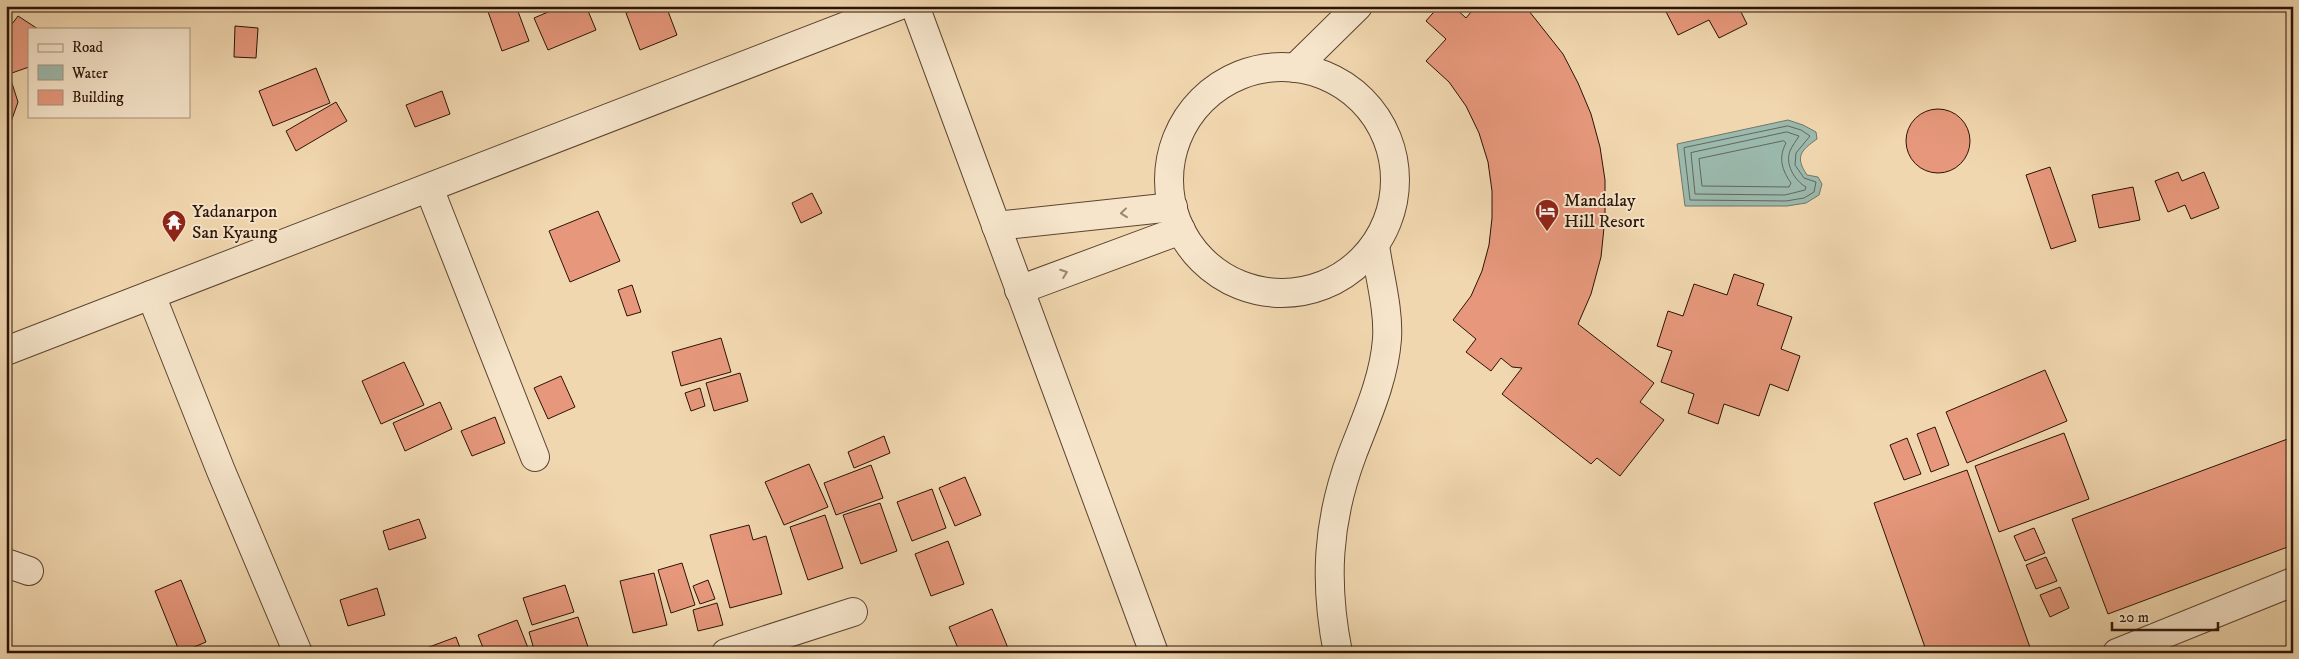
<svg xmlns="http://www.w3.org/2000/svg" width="2299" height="659" font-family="'IM FELL DW Pica',serif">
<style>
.water{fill:#9bb9ad;stroke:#6e776a}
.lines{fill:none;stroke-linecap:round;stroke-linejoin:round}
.shore{stroke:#63665a;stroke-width:1}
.building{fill:#e7987c;stroke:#2b1306}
.minor-casing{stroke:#5c4430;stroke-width:30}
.minor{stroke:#f6e5cb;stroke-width:28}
.oneway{stroke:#9b8672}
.labels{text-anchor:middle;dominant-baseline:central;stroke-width:4;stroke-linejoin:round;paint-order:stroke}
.poi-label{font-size:18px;fill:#2b1306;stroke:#f6e5cb;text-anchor:start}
</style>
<rect width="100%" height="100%" fill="#f1d7af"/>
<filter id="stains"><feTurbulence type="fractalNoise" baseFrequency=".004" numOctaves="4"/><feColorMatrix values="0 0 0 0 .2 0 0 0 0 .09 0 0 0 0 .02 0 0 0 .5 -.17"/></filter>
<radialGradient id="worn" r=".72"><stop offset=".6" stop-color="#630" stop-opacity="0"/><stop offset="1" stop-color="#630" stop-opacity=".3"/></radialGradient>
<!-- water -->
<path class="water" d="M 1788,120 L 1803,125 L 1816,132 L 1817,139 C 1800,151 1795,157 1807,175 L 1818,177 L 1822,184 L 1819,195 L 1806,203 L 1787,206 L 1685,206 L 1677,144 Z"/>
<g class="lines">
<!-- shore -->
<g class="shore">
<path d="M 1788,126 L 1801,130 L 1810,136 L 1796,153 L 1795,165 L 1804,178 L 1816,182 L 1814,192 L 1804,198 L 1786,201 L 1690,200 L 1684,148 Z"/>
<path d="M 1787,132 L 1799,136 C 1796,141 1792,146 1790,151 C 1785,164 1794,180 1806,187 L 1805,190 L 1785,195 L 1695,194 L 1691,153 Z"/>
<path d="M 1784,141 L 1786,143 C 1778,158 1782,170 1791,183 L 1789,187 L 1702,186 L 1699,159 Z"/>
</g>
</g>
<!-- building -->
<g class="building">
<path d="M 486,6 L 516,6 L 529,41 L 502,51 Z"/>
<path d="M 562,6 L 586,6 L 596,30 L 548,50 L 534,18 Z"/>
<path d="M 642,6 L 666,6 L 677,35 L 640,50 L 626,13 Z"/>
<path d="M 1439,6 L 1453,6 L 1466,18 L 1476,6 L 1525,6 L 1563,54 L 1578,83 L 1591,114 L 1600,147 L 1605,180 L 1605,218 L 1601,257 L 1591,294 L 1578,324 L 1654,383 L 1640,402 L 1664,420 L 1620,476 L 1597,458 L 1591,464 L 1502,394 L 1522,368 L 1512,367 L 1501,358 L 1491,371 L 1466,352 L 1476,339 L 1453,320 L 1471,296 L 1482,271 L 1489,245 L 1492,218 L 1492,191 L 1488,162 L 1479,133 L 1466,106 L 1449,82 L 1426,61 L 1446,39 L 1426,21 Z"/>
<path d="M 1663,6 L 1738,6 L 1747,24 L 1719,38 L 1709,20 L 1678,35 Z"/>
<path d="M 18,16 L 38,29 L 29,29 L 29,67 L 9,74 L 18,102 L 6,136 L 6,32 Z"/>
<path d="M 235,26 L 258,28 L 256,58 L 234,57 Z"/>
<path d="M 316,68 L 330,103 L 273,126 L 259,91 Z"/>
<path d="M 442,91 L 450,114 L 415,127 L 406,105 Z"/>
<path d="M 336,102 L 347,121 L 296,151 L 286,131 Z"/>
<circle cx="1938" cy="141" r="32"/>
<path d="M 2050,167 L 2076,241 L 2051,249 L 2026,175 Z"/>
<path d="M 2178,172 L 2182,181 L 2204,172 L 2219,208 L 2191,219 L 2185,205 L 2168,212 L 2155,181 Z"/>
<path d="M 2133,187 L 2140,220 L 2099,228 L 2092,195 Z"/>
<path d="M 812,193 L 822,213 L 801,223 L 792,203 Z"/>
<path d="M 598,211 L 620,261 L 570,282 L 549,231 Z"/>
<path d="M 1734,274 L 1764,284 L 1757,305 L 1792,317 L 1781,349 L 1800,356 L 1788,391 L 1770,384 L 1759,416 L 1724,404 L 1718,424 L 1688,413 L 1694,394 L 1661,382 L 1672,351 L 1657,346 L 1668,311 L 1683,316 L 1694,284 L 1727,295 Z"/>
<path d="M 632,285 L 641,312 L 627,316 L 618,290 Z"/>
<path d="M 721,338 L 731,372 L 681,386 L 672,352 Z"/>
<path d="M 404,362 L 424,405 L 381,424 L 362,381 Z"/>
<path d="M 2045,370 L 2067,421 L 1967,463 L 1946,412 Z"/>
<path d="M 740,373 L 748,401 L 714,411 L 706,383 Z"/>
<path d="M 561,376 L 575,407 L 548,419 L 534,388 Z"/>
<path d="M 700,388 L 705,406 L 691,411 L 685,393 Z"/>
<path d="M 440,402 L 452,429 L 405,451 L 393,423 Z"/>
<path d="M 495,417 L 505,443 L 472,456 L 461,431 Z"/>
<path d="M 1935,427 L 1949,465 L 1931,472 L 1917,434 Z"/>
<path d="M 2064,433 L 2089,499 L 1999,532 L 1975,466 Z"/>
<path d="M 884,436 L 890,453 L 854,468 L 848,452 Z"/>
<path d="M 2293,437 L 2293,545 L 2108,614 L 2072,519 Z"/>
<path d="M 1907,438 L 1921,474 L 1904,480 L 1890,445 Z"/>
<path d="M 809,464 L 828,507 L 784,525 L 765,482 Z"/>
<path d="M 871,465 L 883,498 L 836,515 L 824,483 Z"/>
<path d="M 1967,470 L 2032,653 L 1927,653 L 1874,503 Z"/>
<path d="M 965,477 L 981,515 L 955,526 L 939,488 Z"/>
<path d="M 932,489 L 946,528 L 912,541 L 897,502 Z"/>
<path d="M 880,503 L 897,551 L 861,564 L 843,515 Z"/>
<path d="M 825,515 L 843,568 L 808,580 L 790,527 Z"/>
<path d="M 419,519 L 426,538 L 389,550 L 383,531 Z"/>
<path d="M 749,525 L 753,540 L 766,536 L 782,594 L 730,608 L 710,535 Z"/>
<path d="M 2034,528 L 2045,553 L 2025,561 L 2014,536 Z"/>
<path d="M 948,541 L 964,584 L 931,596 L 915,554 Z"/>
<path d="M 2046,557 L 2057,581 L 2036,589 L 2026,565 Z"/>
<path d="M 682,563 L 695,605 L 671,613 L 658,570 Z"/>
<path d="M 654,573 L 667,625 L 633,633 L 620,581 Z"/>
<path d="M 181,580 L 206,642 L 180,653 L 155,591 Z"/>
<path d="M 708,580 L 715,599 L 700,604 L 693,586 Z"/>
<path d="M 565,585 L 574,612 L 532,625 L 523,598 Z"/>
<path d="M 2060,587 L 2069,608 L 2050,617 L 2040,595 Z"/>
<path d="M 377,588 L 385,615 L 348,626 L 340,600 Z"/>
<path d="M 717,603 L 723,625 L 698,631 L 693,610 Z"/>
<path d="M 992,609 L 1010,653 L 960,653 L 949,627 Z"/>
<path d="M 578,617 L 589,650 L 580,653 L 535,653 L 529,632 Z"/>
<path d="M 517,620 L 530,653 L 485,653 L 478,635 Z"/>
<path d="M 456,637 L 462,653 L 413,653 Z"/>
</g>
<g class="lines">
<defs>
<g id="minor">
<path d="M 915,6 L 1154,653"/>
<circle cx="1282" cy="180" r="113"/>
<path d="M 1295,68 L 1358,6"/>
<path d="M 429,188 L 535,457"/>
<path d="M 996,226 L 1173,207"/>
<path d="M 1019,290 L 1181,230"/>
<path d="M 151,295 L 221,471 L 298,653"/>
<path d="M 6,351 L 898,6"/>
<path d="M 6,563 L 29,571"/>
<path d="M 726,653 L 853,612"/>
<path d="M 1338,653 C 1324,583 1327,522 1352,455 C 1366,418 1384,380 1387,339 C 1389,309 1379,275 1375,245"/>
<path d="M 2117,653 L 2293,582"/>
</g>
</defs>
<!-- minor casing -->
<use href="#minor" class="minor-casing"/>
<!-- minor -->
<use href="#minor" class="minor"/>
</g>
<!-- one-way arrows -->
<defs><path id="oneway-chevron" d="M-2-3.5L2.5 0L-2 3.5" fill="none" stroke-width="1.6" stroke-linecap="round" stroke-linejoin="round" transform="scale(1.25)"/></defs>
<g class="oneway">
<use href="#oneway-chevron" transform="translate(1124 213) rotate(174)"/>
<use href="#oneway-chevron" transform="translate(1064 273) rotate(-20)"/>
</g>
<!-- icons -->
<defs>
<symbol id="hotel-pin" viewBox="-11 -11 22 30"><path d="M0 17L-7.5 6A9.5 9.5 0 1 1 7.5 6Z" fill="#8f2418" stroke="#f6e5cb"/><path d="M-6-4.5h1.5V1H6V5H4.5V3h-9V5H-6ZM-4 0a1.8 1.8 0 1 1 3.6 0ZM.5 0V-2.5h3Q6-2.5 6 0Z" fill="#fff"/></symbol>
<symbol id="temple-pin" viewBox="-11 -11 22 30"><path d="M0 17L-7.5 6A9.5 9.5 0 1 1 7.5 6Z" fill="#8f2418" stroke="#f6e5cb"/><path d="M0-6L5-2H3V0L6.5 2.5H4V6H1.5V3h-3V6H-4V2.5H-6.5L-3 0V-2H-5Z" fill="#fff"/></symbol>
</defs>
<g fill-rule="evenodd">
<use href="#hotel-pin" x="1533" y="197" width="28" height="38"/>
<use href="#temple-pin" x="160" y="208" width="28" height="38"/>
</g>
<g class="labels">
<!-- poi labels -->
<g class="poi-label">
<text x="1564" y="201">Mandalay<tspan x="1564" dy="21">Hill Resort</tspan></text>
<text x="192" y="212">Yadanarpon<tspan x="192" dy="21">San Kyaung</tspan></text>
</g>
</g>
<!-- margin -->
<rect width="2299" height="659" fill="none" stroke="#f1d7af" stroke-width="25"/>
<rect x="8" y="8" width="2284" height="644" fill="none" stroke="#2b1306" stroke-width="2.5"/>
<rect x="12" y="12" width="2274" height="634" fill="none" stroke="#2b1306"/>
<!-- legend -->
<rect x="28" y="28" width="162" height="90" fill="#f6e5cb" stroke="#a5917c"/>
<rect x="38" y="44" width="25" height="8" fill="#f6e5cb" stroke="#a5917c"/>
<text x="72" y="52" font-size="15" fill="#2b1306">Road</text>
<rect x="38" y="65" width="25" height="15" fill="#9bb9ad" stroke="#a5917c"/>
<text x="72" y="78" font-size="15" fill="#2b1306">Water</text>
<rect x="38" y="90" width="25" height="15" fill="#e7987c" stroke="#a5917c"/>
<text x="72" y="102" font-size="15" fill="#2b1306">Building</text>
<!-- scale -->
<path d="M2112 622v8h106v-8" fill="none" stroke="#2b1306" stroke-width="2.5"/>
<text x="2119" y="622" font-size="15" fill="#2b1306" stroke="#f6e5cb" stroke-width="4" paint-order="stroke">20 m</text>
<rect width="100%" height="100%" filter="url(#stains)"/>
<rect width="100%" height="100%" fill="url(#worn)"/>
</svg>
